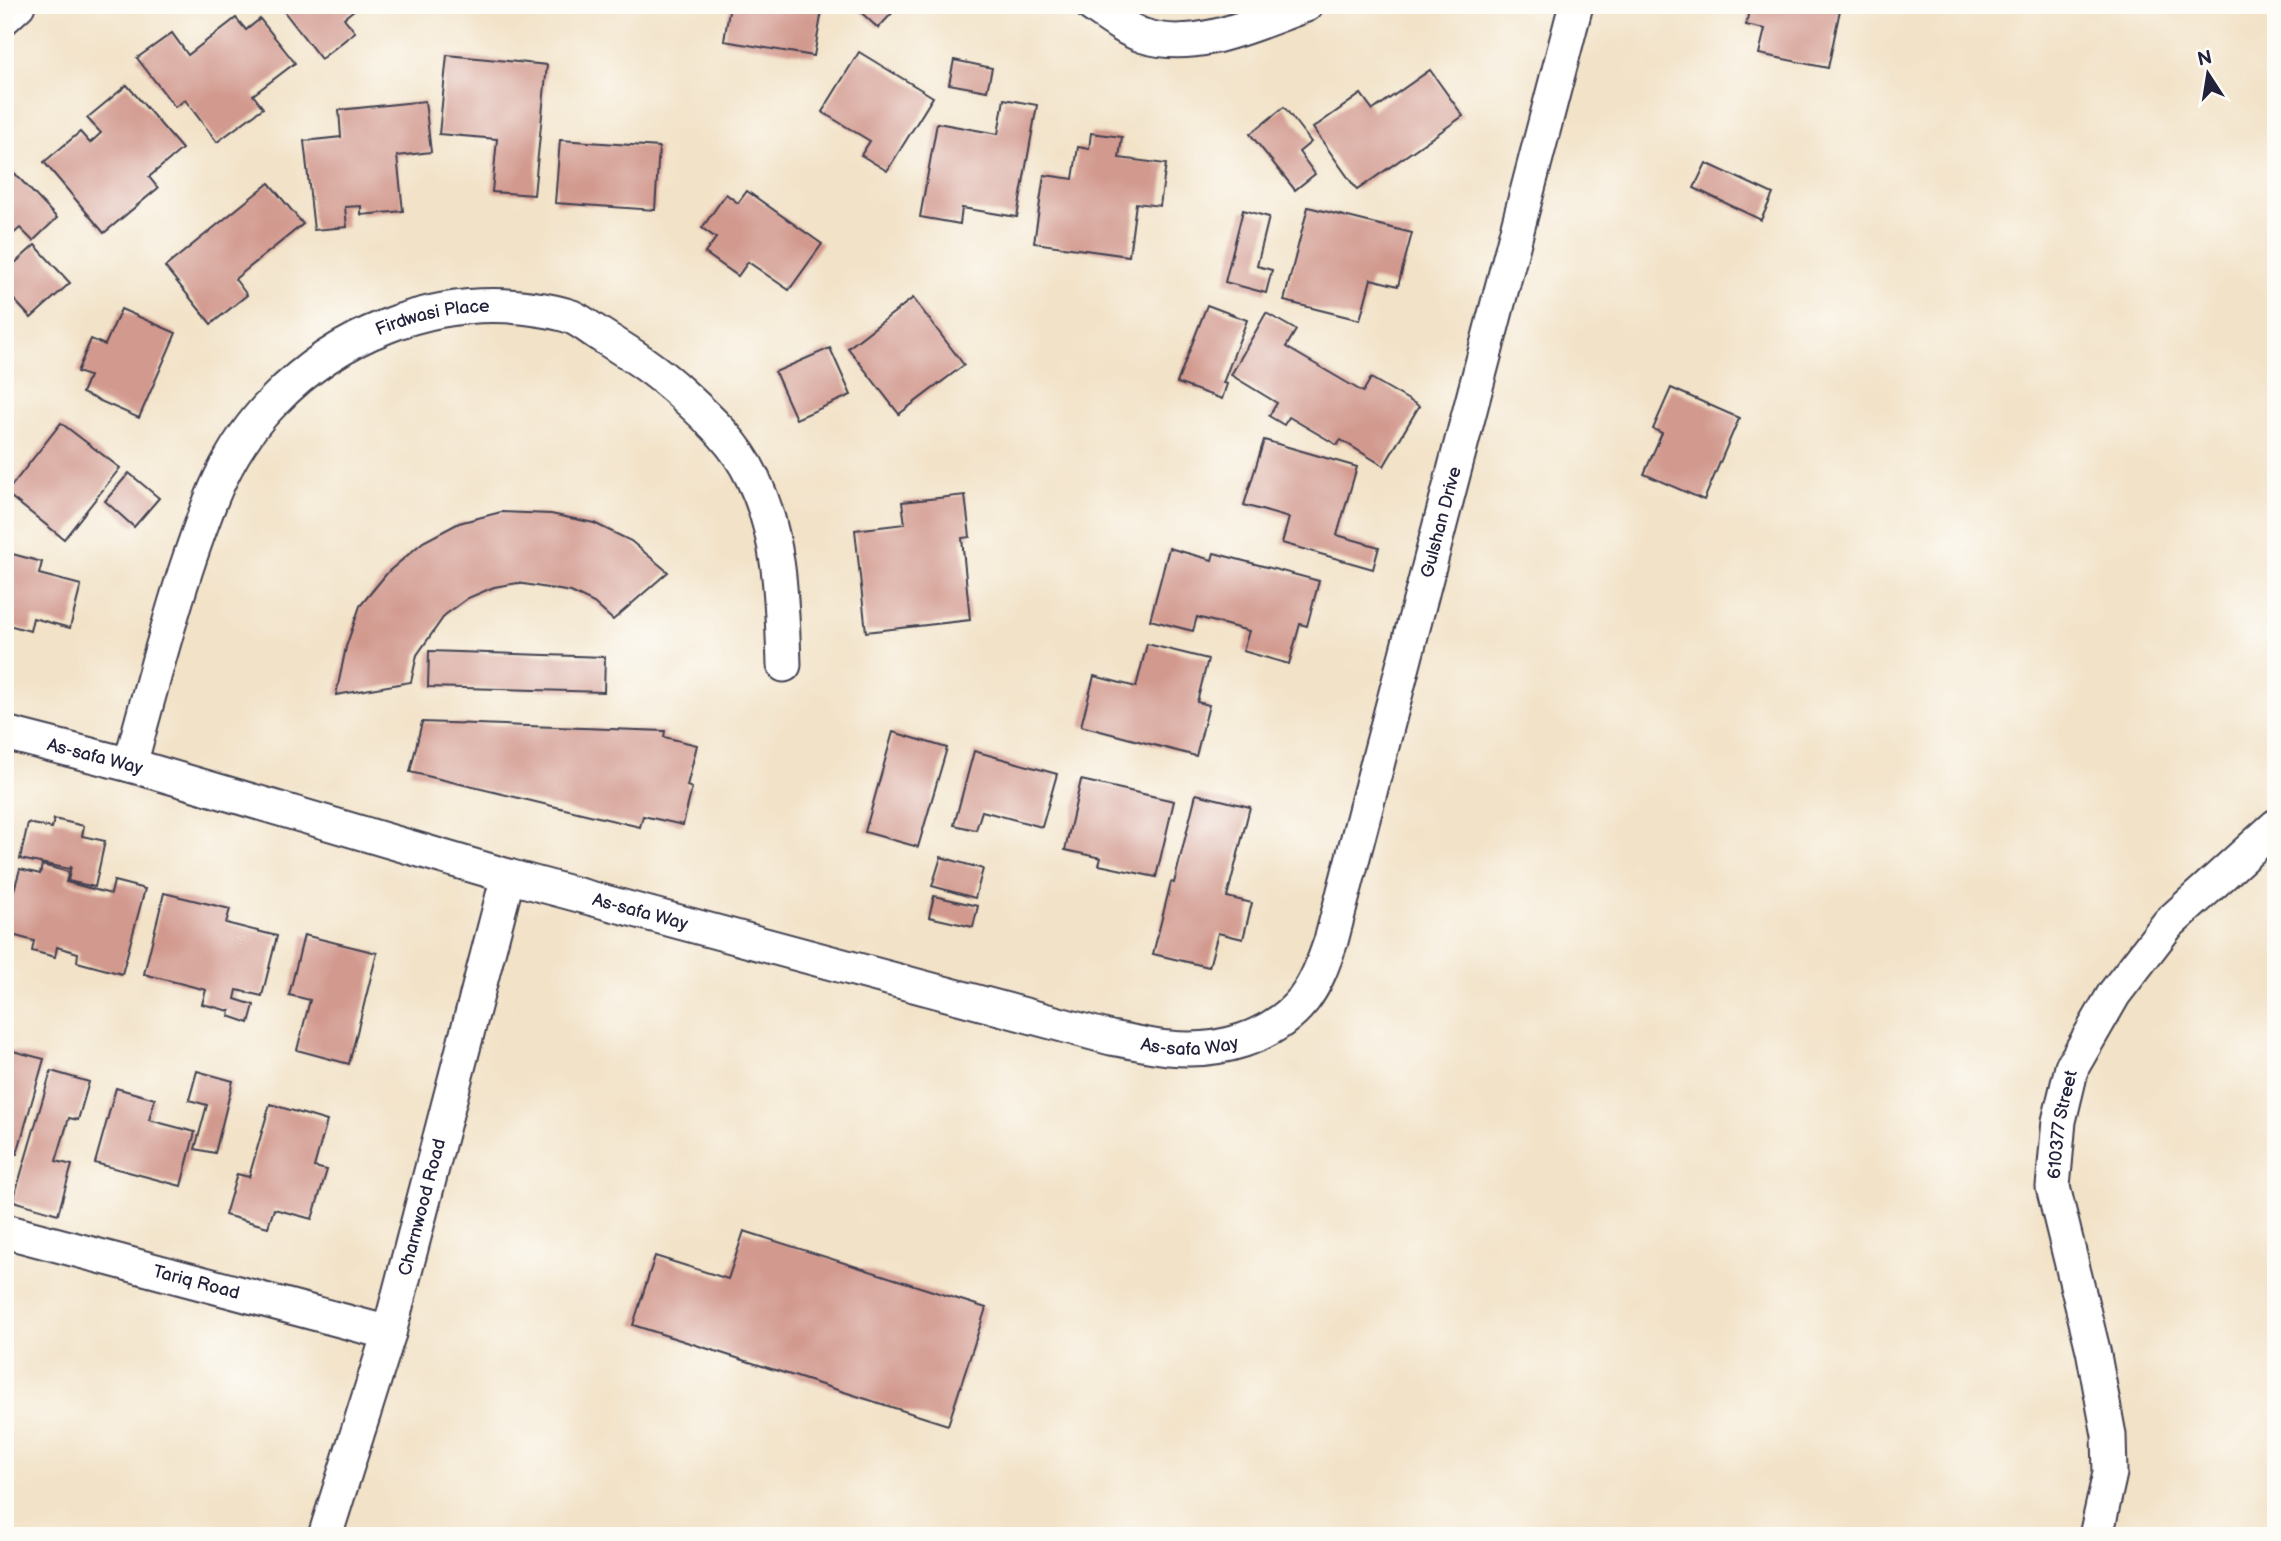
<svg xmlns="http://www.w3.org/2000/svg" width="2281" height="1541" font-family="'Balsamiq Sans',sans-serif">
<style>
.building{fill:#d2998e}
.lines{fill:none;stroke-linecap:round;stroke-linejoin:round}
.minor-casing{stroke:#413f50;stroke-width:37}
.minor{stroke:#fff;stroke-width:33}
.labels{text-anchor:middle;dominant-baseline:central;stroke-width:5;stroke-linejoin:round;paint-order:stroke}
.street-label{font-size:18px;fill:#22223b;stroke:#fdfcf7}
</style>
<rect width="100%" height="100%" fill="#fdfcf7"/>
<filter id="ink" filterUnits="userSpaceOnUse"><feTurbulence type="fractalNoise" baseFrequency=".0143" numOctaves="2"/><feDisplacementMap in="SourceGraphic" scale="14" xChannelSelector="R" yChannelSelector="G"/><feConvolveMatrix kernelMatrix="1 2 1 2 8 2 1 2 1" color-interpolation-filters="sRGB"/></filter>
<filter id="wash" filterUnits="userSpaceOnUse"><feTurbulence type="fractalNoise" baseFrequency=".00686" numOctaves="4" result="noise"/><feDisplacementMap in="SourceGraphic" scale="28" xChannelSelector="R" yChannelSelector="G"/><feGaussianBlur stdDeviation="1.57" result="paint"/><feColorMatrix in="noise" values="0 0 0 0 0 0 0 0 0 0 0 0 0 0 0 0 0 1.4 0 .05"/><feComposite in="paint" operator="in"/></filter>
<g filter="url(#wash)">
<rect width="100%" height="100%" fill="#f2e2c7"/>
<g id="blocks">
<!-- building -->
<g class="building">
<path d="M 279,5 L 360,5 L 344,18 L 355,32 L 321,59 Z"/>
<path d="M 730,5 L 823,5 L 814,56 L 724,41 Z"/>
<path d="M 853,5 L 892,5 L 896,9 L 878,28 Z"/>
<path d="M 1750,5 L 1841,5 L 1828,68 L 1759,54 L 1765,29 L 1746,25 Z"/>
<path d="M 236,18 L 246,30 L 260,19 L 295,63 L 253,95 L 263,108 L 217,142 L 185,100 L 175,107 L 137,58 L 172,33 L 188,55 Z"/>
<path d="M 859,52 L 933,97 L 887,171 L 861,155 L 870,141 L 822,112 Z"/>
<path d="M 447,55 L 547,65 L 534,195 L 492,192 L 497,139 L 439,134 Z"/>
<path d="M 954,60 L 992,68 L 987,91 L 949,84 Z"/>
<path d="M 1430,70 L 1463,116 L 1357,190 L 1313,128 L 1361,94 L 1373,110 Z"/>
<path d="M 127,85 L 182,149 L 149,177 L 158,188 L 104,233 L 44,162 L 80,132 L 90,143 L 101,133 L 87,118 Z"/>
<path d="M 1004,99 L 1037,105 L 1017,217 L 962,208 L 960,224 L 920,217 L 937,123 L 998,134 Z"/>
<path d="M 425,101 L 431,152 L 397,156 L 403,211 L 361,215 L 361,206 L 345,207 L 347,227 L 314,230 L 304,141 L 341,137 L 339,110 Z"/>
<path d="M 1284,107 L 1311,142 L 1299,152 L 1315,174 L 1295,190 L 1250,134 Z"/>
<path d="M 1091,133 L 1122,137 L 1119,158 L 1166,164 L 1160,206 L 1136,203 L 1129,256 L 1034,243 L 1044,175 L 1073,179 L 1078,147 L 1089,149 Z"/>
<path d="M 560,140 L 659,147 L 655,210 L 555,203 Z"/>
<path d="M 5,163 L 57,218 L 33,241 L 20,228 L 5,241 L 13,250 L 5,257 Z"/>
<path d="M 1706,163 L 1773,194 L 1761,220 L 1694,188 Z"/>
<path d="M 269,183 L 303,224 L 235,279 L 247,295 L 211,324 L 165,267 Z"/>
<path d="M 747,191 L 822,244 L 789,290 L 748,262 L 738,276 L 705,253 L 716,238 L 702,228 L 726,194 L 738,203 Z"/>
<path d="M 1308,207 L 1412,233 L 1398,286 L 1371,279 L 1360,320 L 1284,301 Z"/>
<path d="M 1243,210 L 1269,217 L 1257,266 L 1272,270 L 1266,293 L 1225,282 Z"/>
<path d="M 35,245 L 70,283 L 31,318 L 5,290 L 5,272 Z"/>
<path d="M 913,298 L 964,365 L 899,414 L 848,348 Z"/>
<path d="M 1207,305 L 1247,320 L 1223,383 L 1227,384 L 1222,399 L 1177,383 Z"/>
<path d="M 121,309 L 176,333 L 139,418 L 82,393 L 89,376 L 77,372 L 91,339 L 105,345 Z"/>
<path d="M 1266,313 L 1296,330 L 1286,347 L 1363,392 L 1371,378 L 1419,406 L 1384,466 L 1341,440 L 1337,445 L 1289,417 L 1284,425 L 1269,416 L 1277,403 L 1231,375 Z"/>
<path d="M 830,348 L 851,395 L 796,419 L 775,372 Z"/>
<path d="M 1671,388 L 1739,418 L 1704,500 L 1644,474 L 1662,433 L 1653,429 Z"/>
<path d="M 61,423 L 120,468 L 64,539 L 6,493 Z"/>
<path d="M 1264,440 L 1357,467 L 1337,535 L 1379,547 L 1373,569 L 1282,543 L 1289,518 L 1244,505 Z"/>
<path d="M 129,473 L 159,498 L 134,527 L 105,501 Z"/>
<path d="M 965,495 L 970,537 L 962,538 L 970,620 L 866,632 L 855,530 L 905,524 L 902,502 Z"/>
<path d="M 501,512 L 551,514 L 594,523 L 631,541 L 668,572 L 613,620 L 594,603 L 571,592 L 518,583 L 494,587 L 468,598 L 445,615 L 417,655 L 411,682 L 336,695 L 346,647 L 360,606 L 388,572 L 423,542 L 459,523 Z"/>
<path d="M 1169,548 L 1212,560 L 1214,553 L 1319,581 L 1307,626 L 1300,624 L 1289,664 L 1243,651 L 1249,631 L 1197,617 L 1193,631 L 1150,620 Z"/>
<path d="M 5,552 L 42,562 L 39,574 L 81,585 L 70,628 L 33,618 L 30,631 L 5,624 Z"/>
<path d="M 1147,644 L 1208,659 L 1197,702 L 1209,705 L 1196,756 L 1081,726 L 1094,676 L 1136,687 Z"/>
<path d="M 429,651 L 605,657 L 604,692 L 428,687 Z"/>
<path d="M 422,722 L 665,731 L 664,737 L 697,745 L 687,786 L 692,788 L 683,825 L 643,816 L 640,827 L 410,772 Z"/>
<path d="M 893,732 L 947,748 L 918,847 L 865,832 Z"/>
<path d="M 974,751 L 1057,774 L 1042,827 L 982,811 L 976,830 L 954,825 Z"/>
<path d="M 1081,780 L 1174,801 L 1156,877 L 1099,865 L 1101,858 L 1065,850 Z"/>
<path d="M 1196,794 L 1250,807 L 1227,897 L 1252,903 L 1243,939 L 1218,933 L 1209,967 L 1153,954 L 1171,882 L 1174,883 Z"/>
<path d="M 54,819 L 84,826 L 82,836 L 105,841 L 95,887 L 68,881 L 71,866 L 70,869 L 20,859 L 28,823 L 52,828 Z"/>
<path d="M 941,857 L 983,869 L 975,898 L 932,886 Z"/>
<path d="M 42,865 L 69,872 L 66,882 L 111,894 L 114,881 L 145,889 L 122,974 L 77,962 L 78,953 L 57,947 L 55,957 L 32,951 L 34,941 L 5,933 L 5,922 L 20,869 L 40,874 Z"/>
<path d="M 164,893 L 230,909 L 226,923 L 277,936 L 262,996 L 237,990 L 235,999 L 254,1005 L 249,1023 L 229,1016 L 230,1011 L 202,1004 L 206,990 L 144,974 Z"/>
<path d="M 934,896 L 978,906 L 973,927 L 929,917 Z"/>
<path d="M 304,935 L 377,953 L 349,1064 L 297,1050 L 310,1000 L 289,995 Z"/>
<path d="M 5,1049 L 44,1059 L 17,1154 L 5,1150 Z"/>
<path d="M 51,1071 L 89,1082 L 78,1120 L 69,1118 L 56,1161 L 72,1165 L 58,1214 L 13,1201 Z"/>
<path d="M 197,1071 L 233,1081 L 215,1153 L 195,1149 L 207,1105 L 189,1100 Z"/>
<path d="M 116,1088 L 155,1099 L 149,1120 L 195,1132 L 181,1186 L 95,1163 Z"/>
<path d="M 270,1104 L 327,1121 L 314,1167 L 327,1170 L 312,1219 L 274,1209 L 268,1227 L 225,1215 L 237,1174 L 249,1177 Z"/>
<path d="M 744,1231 L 986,1308 L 948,1425 L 633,1325 L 655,1256 L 728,1279 Z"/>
</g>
</g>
</g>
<g filter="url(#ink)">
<use href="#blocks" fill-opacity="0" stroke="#413f50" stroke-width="2"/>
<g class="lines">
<defs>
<g id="minor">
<path d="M 1092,5 C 1108,16 1126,30 1144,36 C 1197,53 1257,22 1306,5"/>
<path d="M 5,17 L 18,5"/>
<path id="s1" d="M 5,733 L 130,765 L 508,876 L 1111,1038 C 1130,1041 1149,1046 1169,1048 C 1218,1053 1272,1039 1304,999 C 1317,982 1324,961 1331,941 L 1576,5"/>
<path id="s2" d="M 130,765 C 148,699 165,633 186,569 C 207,506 226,449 274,401 C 337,335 430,298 521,307 C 538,309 556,311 572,317 C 583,322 592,330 602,336 C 631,354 656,370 682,394 C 709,419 736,443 752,477 C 781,535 782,602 784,665"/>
<path id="s3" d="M 5,1231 L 389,1333"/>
<path id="s4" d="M 325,1536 L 389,1333 L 508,876"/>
<path id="s5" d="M 2096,1536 L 2110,1473 L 2109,1435 L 2093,1350 L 2053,1187 L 2059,1121 L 2072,1067 L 2114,994 L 2168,924 L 2276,826"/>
</g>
</defs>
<!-- minor casing -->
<use href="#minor" class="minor-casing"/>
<!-- minor -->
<use href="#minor" class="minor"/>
</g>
</g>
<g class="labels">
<!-- street labels -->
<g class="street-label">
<text stroke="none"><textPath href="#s2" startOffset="579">Firdwasi Place</textPath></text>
<text stroke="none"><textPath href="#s1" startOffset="1853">Gulshan Drive</textPath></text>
<text stroke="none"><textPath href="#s1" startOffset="93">As-safa Way</textPath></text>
<text stroke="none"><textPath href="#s1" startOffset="660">As-safa Way</textPath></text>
<text stroke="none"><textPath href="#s1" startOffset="1227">As-safa Way</textPath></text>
<text stroke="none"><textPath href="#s5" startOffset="420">610377 Street</textPath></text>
<text stroke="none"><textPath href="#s4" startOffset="343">Charnwood Road</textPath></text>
<text stroke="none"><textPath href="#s3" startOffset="198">Tariq Road</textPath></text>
</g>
</g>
<!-- margin -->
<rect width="2281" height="1541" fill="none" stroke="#fdfcf7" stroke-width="28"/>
<!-- north arrow -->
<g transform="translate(2208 74) rotate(348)" stroke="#fdfcf7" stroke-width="5" paint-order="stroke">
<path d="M0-5L12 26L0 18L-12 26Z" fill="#22223b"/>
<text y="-10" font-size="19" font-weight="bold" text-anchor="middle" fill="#22223b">N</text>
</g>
</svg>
